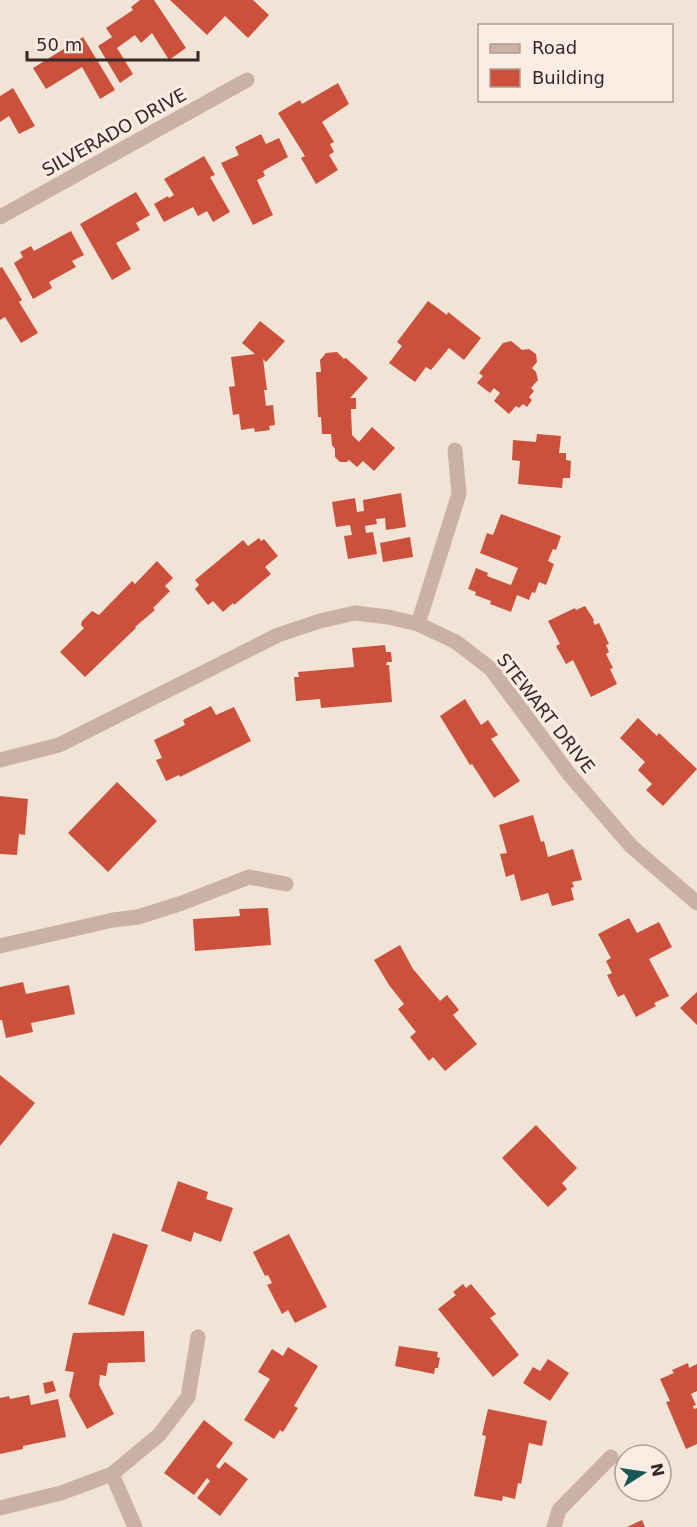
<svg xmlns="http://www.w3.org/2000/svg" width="697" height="1527" font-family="'DejaVu Sans',sans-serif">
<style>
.building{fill:#cb513c}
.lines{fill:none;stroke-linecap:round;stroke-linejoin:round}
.minor{stroke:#cab1a3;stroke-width:15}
.labels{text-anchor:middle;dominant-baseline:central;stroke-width:6;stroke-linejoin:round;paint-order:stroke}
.street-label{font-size:18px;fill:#352925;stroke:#faede4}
</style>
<rect width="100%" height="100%" fill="#f2e3d7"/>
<!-- building -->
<g class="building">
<path d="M 140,0 L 154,0 L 186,48 L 169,60 L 152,33 L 141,43 L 135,35 L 117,48 L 133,74 L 120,83 L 98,46 L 112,37 L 106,28 L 133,10 L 131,7 Z"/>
<path d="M 170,0 L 253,0 L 269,15 L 248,38 L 225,16 L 207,35 Z"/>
<path d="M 83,37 L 115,90 L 100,99 L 82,67 L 46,89 L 33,68 Z"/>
<path d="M 338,83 L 349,104 L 322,122 L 334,142 L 330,144 L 334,152 L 329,155 L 338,170 L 316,184 L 301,158 L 305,156 L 278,113 L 300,100 L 302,104 Z"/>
<path d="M 13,88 L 35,126 L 19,134 L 9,116 L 0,122 L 0,96 Z"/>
<path d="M 261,134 L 266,144 L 279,138 L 288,157 L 263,171 L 265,176 L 257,180 L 273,215 L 253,225 L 221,163 L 239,155 L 235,147 Z"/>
<path d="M 204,156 L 215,175 L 210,177 L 230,212 L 213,222 L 207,211 L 198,216 L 193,207 L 164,222 L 154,204 L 168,196 L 169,198 L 174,195 L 164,179 Z"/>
<path d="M 136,192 L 150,215 L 136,223 L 140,230 L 116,243 L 131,269 L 112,280 L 80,224 Z"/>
<path d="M 71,231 L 84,255 L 72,261 L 76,267 L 49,282 L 52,288 L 33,299 L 14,263 L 23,257 L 20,252 L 31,246 L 34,251 Z"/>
<path d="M 2,267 L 22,300 L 19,302 L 38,333 L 21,343 L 5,317 L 0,320 L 0,268 Z"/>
<path d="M 428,301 L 447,315 L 448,312 L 481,338 L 464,360 L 449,348 L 431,370 L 426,367 L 415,382 L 389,363 L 402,346 L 397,342 Z"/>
<path d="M 260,321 L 285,341 L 266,362 L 263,359 L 267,390 L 264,390 L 266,406 L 273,405 L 275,425 L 269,426 L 270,430 L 255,432 L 254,428 L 241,430 L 239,414 L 233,415 L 229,387 L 235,386 L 231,357 L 255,354 L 242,343 Z"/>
<path d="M 511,341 L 522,350 L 529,349 L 536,354 L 537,362 L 532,368 L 536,372 L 538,380 L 531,388 L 534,391 L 529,397 L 532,400 L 527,407 L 523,404 L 519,408 L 516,406 L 509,414 L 494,401 L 500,393 L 494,388 L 490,393 L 477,383 L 483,376 L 479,373 L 503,343 Z"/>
<path d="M 337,352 L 344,359 L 346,358 L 368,378 L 350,398 L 356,398 L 356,409 L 351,409 L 352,435 L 359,442 L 372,427 L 395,448 L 374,471 L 363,461 L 357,467 L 349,460 L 347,462 L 340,462 L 335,457 L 335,449 L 332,445 L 331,434 L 322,434 L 321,417 L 318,417 L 316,372 L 321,372 L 320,360 L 326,353 Z"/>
<path d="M 537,434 L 561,436 L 559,453 L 566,453 L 566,460 L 571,461 L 570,478 L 563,478 L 562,488 L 518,484 L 520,461 L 512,460 L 513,440 L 536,442 Z"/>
<path d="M 401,493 L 406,527 L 386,530 L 385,518 L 376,519 L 377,524 L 365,526 L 366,533 L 373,532 L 377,554 L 348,559 L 344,536 L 352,535 L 350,525 L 336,527 L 332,502 L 355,498 L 357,512 L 364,511 L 363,500 Z"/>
<path d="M 501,514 L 561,536 L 556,550 L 553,549 L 548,561 L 554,564 L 546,585 L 539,582 L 535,593 L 532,592 L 529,600 L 517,595 L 511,612 L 490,604 L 491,601 L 475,595 L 476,592 L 468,589 L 476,568 L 488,573 L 487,576 L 511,585 L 518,568 L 480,553 L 487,533 L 493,535 Z"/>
<path d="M 410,537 L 413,557 L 383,562 L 380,543 Z"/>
<path d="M 259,538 L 261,541 L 264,539 L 278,556 L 265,567 L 271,574 L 234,605 L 233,603 L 223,612 L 213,601 L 208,605 L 195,589 L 199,585 L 195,580 L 243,540 L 248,546 Z"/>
<path d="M 157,561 L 173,578 L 165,586 L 170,591 L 153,608 L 155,610 L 135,627 L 136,628 L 85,677 L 60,652 L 84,628 L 81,625 L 82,621 L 92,611 L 99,615 L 132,581 L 135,584 Z"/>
<path d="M 585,606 L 594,620 L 593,622 L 595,625 L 599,623 L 609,644 L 606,645 L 609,652 L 606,654 L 613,668 L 610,669 L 617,684 L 591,697 L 573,660 L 566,664 L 556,646 L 560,644 L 548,621 L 575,608 L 576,610 Z"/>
<path d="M 385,645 L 386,652 L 391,652 L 392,662 L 387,662 L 386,665 L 389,665 L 392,702 L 321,708 L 320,699 L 296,701 L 294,677 L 299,677 L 298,672 L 354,667 L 352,648 Z"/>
<path d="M 465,699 L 481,725 L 488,720 L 498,735 L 491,739 L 520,781 L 494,798 L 472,764 L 470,765 L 440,716 Z"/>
<path d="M 211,706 L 216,715 L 234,707 L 251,741 L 180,777 L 179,775 L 166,781 L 156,760 L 162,758 L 154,740 L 185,725 L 183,720 Z"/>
<path d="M 638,718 L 657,736 L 659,733 L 697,769 L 663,806 L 646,790 L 652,784 L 638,770 L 645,762 L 620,738 Z"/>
<path d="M 117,782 L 157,821 L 108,872 L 68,833 Z"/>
<path d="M 0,796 L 28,799 L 25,835 L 19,834 L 17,855 L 0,854 Z"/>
<path d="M 533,815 L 541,842 L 544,841 L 548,857 L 573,849 L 582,880 L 572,882 L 574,887 L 571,888 L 574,900 L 552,906 L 548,893 L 521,901 L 514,874 L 506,877 L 500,854 L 507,853 L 499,825 Z"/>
<path d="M 268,908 L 271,945 L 195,951 L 193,919 L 240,916 L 239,909 Z"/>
<path d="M 629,918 L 637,933 L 659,922 L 672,947 L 649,959 L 669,996 L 654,1003 L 656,1006 L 636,1017 L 624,994 L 618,997 L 607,975 L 612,973 L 606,961 L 611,958 L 598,934 Z"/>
<path d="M 400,945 L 413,969 L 440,1001 L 447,995 L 459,1010 L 453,1015 L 477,1044 L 445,1071 L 433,1057 L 429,1061 L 410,1037 L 416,1032 L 398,1009 L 404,1004 L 389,985 L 374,960 Z"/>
<path d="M 23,982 L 26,994 L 69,985 L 75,1014 L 31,1023 L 33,1032 L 6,1038 L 2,1020 L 0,1020 L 0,987 Z"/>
<path d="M 697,992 L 697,1025 L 680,1008 Z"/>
<path d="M 0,1075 L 35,1103 L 0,1146 Z"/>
<path d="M 536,1125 L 577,1168 L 562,1183 L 567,1189 L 548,1207 L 502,1158 Z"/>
<path d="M 178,1181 L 208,1192 L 206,1199 L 233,1208 L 221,1242 L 194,1232 L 191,1242 L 161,1231 Z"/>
<path d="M 113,1233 L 148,1245 L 124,1316 L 88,1304 Z"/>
<path d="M 289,1234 L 327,1307 L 295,1323 L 288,1310 L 282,1314 L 267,1285 L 272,1283 L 268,1275 L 265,1276 L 253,1252 Z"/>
<path d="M 463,1284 L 466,1288 L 471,1284 L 496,1314 L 490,1318 L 519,1355 L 493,1377 L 438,1309 L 456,1295 L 453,1292 Z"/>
<path d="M 144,1331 L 145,1362 L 108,1363 L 106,1376 L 100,1375 L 99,1385 L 114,1414 L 87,1429 L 69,1396 L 74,1372 L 65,1371 L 73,1333 Z"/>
<path d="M 399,1346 L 438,1352 L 437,1357 L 440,1358 L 438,1368 L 435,1368 L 434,1374 L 395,1366 Z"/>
<path d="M 288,1347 L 318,1366 L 294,1406 L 298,1408 L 283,1432 L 280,1430 L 274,1439 L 244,1420 L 270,1379 L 258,1372 L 272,1349 L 283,1356 Z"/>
<path d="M 548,1359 L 569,1373 L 550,1401 L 523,1383 L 533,1367 L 540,1371 Z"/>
<path d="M 688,1363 L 689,1368 L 697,1364 L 697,1391 L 691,1394 L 696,1405 L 693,1406 L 694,1409 L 697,1408 L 697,1444 L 686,1449 L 666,1402 L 670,1401 L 660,1379 L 674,1373 L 672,1370 Z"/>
<path d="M 53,1381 L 56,1391 L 45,1394 L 43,1383 Z"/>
<path d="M 29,1395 L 31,1405 L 58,1399 L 66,1437 L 23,1446 L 23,1449 L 0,1454 L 0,1398 L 9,1396 L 10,1399 Z"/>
<path d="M 488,1409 L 547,1421 L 542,1446 L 529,1443 L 521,1484 L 518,1483 L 515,1499 L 503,1496 L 502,1501 L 474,1496 L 486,1436 L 482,1435 Z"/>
<path d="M 204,1420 L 233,1443 L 216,1466 L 219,1469 L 225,1462 L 248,1479 L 220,1516 L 197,1498 L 210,1481 L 207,1478 L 194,1495 L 164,1473 Z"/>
<path d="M 642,1520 L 645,1527 L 627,1527 Z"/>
</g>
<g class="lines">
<!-- minor -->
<g class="minor">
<path d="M 0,217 L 247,80"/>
<path d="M 418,624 L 459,494 L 455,450"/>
<path d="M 0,760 L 59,745 L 278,635 L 320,621 L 355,613 L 388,617 L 418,624 L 456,642 L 491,669 L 569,774 L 631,846 L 697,903"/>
<path d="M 0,946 L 113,920 L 138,917 L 182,903 L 249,877 L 286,884"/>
<path d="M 112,1474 L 135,1527"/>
<path d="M 0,1508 L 61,1493 L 112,1474 L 159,1435 L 188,1397 L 198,1337"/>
<path d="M 554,1527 L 559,1510 L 611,1457"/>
</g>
</g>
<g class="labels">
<!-- street labels -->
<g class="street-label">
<text transform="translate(114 132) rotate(-29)">SILVERADO DRIVE</text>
<text transform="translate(546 713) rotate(52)">STEWART DRIVE</text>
</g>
</g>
<!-- legend -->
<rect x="478" y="24" width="195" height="78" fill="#faede4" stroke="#ab9f98" stroke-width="1.5"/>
<rect x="490" y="44" width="30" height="9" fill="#cab1a3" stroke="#ab9f98" stroke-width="1.5"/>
<text x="532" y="54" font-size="18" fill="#352925">Road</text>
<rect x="490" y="69" width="30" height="18" fill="#cb513c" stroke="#ab9f98" stroke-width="1.5"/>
<text x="532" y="84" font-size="18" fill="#352925">Building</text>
<!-- north arrow -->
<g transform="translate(643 1473) rotate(78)"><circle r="28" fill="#faede4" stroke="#ab9f98" stroke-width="1.5"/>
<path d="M0-4.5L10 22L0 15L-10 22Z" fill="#1a5856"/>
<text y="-9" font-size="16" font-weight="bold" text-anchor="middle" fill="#352925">N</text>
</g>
<!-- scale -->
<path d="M27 51v9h171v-9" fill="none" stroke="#352925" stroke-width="3"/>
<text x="36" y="51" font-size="18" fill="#352925" stroke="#faede4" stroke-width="4.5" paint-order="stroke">50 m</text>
</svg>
